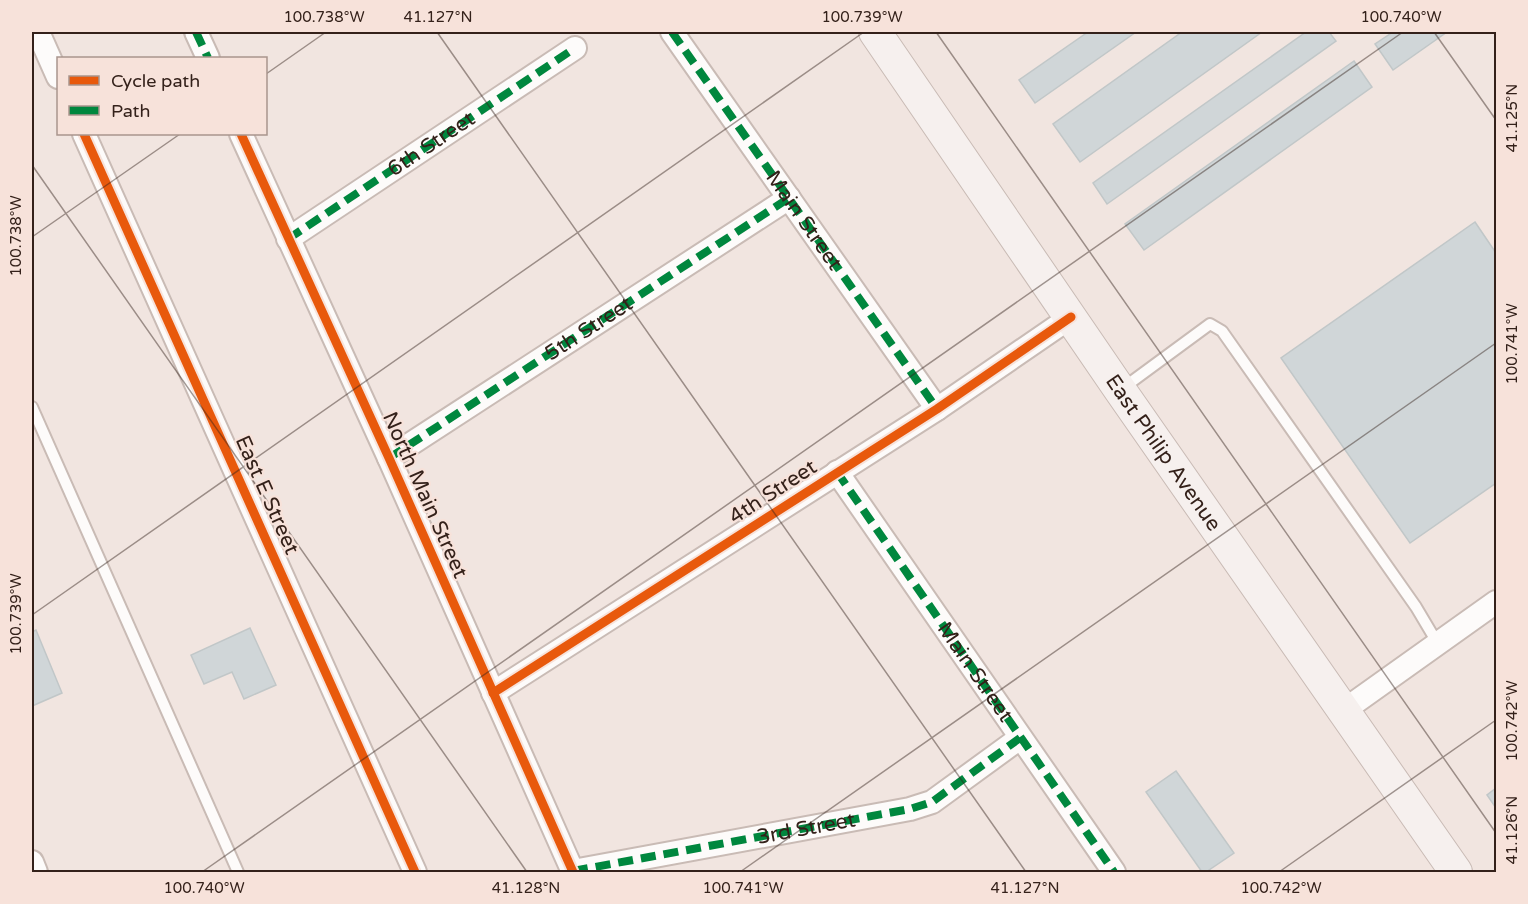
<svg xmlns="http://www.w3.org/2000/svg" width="1528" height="904" font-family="'Varela Round',sans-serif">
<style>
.building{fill:#d0d6d8;stroke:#c1c7c8;stroke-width:1.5}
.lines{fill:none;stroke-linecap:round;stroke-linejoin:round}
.lane-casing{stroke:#c9bbb5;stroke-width:14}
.street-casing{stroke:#c9bbb5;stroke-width:26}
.secondary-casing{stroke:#c9bbb5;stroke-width:34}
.lane{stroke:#fdfbfa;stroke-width:10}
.street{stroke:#fdfbfa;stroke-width:22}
.secondary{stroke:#f6f0ee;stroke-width:32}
.quiet{stroke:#00873e;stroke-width:8;stroke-dasharray:15 8;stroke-linecap:butt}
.cycleway-casing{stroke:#f7e2da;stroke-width:13}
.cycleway{stroke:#e8590c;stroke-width:9}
.ticks{fill:none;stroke:#34211a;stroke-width:1.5;stroke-opacity:0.45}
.labels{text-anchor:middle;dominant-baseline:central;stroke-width:4.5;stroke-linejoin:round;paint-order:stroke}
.street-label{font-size:21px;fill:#34211a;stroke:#f7e2da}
.neatline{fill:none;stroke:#34211a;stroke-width:2}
.ticks-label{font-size:15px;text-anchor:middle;fill:#34211a}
</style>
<rect width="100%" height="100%" fill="#f1e5e0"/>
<!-- building -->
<g class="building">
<path d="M 1088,32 L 1136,32 L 1035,103 L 1019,80 Z"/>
<path d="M 1182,32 L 1262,32 L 1080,162 L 1053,124 Z"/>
<path d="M 1306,32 L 1329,32 L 1336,41 L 1107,204 L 1093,183 Z"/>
<path d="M 1393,32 L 1447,32 L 1393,70 L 1375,44 Z"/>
<path d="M 1354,61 L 1372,87 L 1144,250 L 1125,224 Z"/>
<path d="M 1475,222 L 1496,253 L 1496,483 L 1410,543 L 1281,358 Z"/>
<path d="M 250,628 L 276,685 L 244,699 L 232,672 L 204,684 L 191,655 Z"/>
<path d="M 36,630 L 62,693 L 32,706 L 32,632 Z"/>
<path d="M 1176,771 L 1234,853 L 1206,872 L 1202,872 L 1146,792 Z"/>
<path d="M 1496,788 L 1496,808 L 1487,795 Z"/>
</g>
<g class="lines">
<defs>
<g id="lane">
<path d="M 1123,388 L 1210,324 L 1222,331 L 1416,607 L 1438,644"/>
<path d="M 32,407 L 238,872"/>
</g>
<g id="street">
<path d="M 38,32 L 58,77"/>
<path d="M 196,32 L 208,58"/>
<path d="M 672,32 L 937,409"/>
<path d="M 84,134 L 415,872"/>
<path d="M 241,134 L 389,458 L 573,872"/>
<path id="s1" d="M 288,239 L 575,48"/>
<path id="s2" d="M 389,458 L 789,198"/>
<path d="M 837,472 L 1114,872"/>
<path d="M 493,693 L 937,409 L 1071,317"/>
<path d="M 1343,711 L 1496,602"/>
<path d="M 32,862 L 36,872"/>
<path id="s3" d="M 573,871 L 910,809 L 932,802 L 1020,738"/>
</g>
<g id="secondary">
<path id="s4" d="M 875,32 L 1120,390 L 1456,872"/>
</g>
</defs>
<!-- lane casing -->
<use href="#lane" class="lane-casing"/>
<!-- street casing -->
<use href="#street" class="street-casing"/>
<!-- secondary casing -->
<use href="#secondary" class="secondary-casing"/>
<!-- lane -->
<use href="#lane" class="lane"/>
<!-- street -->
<use href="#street" class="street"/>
<!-- secondary -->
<use href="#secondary" class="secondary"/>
<!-- quiet -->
<g class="quiet">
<path d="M 196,32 L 208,58"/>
<path id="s5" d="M 672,32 L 937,409"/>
<path d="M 288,239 L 575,48"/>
<path d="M 389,458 L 789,198"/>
<path id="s6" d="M 837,472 L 1114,872"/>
<path d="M 573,871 L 910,809 L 932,802 L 1020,738"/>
</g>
<defs>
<g id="cycleway">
<path d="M 84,134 L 415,872"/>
<path d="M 241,134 L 389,458 L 573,872"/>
<path d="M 493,693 L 937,409 L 1071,317"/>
</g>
</defs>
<!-- cycleway casing -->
<use href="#cycleway" class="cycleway-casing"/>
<!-- cycleway -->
<use href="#cycleway" class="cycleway"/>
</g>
<!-- ticks -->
<path class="ticks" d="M 437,32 L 1026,872M 936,32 L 1496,833M 1434,32 L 1496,120M 266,74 L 326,32M 32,165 L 527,872M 32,237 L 180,134M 32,615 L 864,32M 202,872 L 1403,32M 740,872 L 1496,343M 1279,872 L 1496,720"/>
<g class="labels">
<!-- street labels -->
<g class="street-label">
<text stroke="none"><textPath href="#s1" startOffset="172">6th Street</textPath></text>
<text stroke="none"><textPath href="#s5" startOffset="230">Main Street</textPath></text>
<text stroke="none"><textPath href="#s2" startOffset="238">5th Street</textPath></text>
<text stroke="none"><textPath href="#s4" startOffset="510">East Philip Avenue</textPath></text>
<text transform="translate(773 492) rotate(-33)">4th Street</text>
<text transform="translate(267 495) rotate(66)">East E Street</text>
<text transform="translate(425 495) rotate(66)">North Main Street</text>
<text stroke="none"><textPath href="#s6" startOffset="243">Main Street</textPath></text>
<text stroke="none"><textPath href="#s3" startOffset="237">3rd Street</textPath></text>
</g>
</g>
<!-- border -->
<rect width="1528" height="904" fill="none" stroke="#f7e2da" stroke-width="66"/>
<!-- legend -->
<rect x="57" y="57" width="210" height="78" fill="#f7e2da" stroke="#a9958d" stroke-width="1.5"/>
<rect x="69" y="76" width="30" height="9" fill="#e8590c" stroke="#a9958d" stroke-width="1.5"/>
<text x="111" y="87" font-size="18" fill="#34211a">Cycle path</text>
<rect x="69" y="106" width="30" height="9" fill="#00873e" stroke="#a9958d" stroke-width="1.5"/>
<text x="111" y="117" font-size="18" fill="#34211a">Path</text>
<rect x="33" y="33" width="1462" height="838" class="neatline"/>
<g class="ticks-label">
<text x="324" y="22">100.738°W</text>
<text x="438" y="22">41.127°N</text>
<text x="862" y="22">100.739°W</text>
<text x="1401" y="22">100.740°W</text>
<text transform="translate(1512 118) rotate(-90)" y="5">41.125°N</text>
<text transform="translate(16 236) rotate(-90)" y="5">100.738°W</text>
<text transform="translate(1512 344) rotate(-90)" y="5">100.741°W</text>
<text transform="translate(16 614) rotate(-90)" y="5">100.739°W</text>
<text transform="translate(1512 721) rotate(-90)" y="5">100.742°W</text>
<text transform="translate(1512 830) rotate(-90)" y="5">41.126°N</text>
<text x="204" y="893">100.740°W</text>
<text x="526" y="893">41.128°N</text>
<text x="743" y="893">100.741°W</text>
<text x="1025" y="893">41.127°N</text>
<text x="1281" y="893">100.742°W</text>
</g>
</svg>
